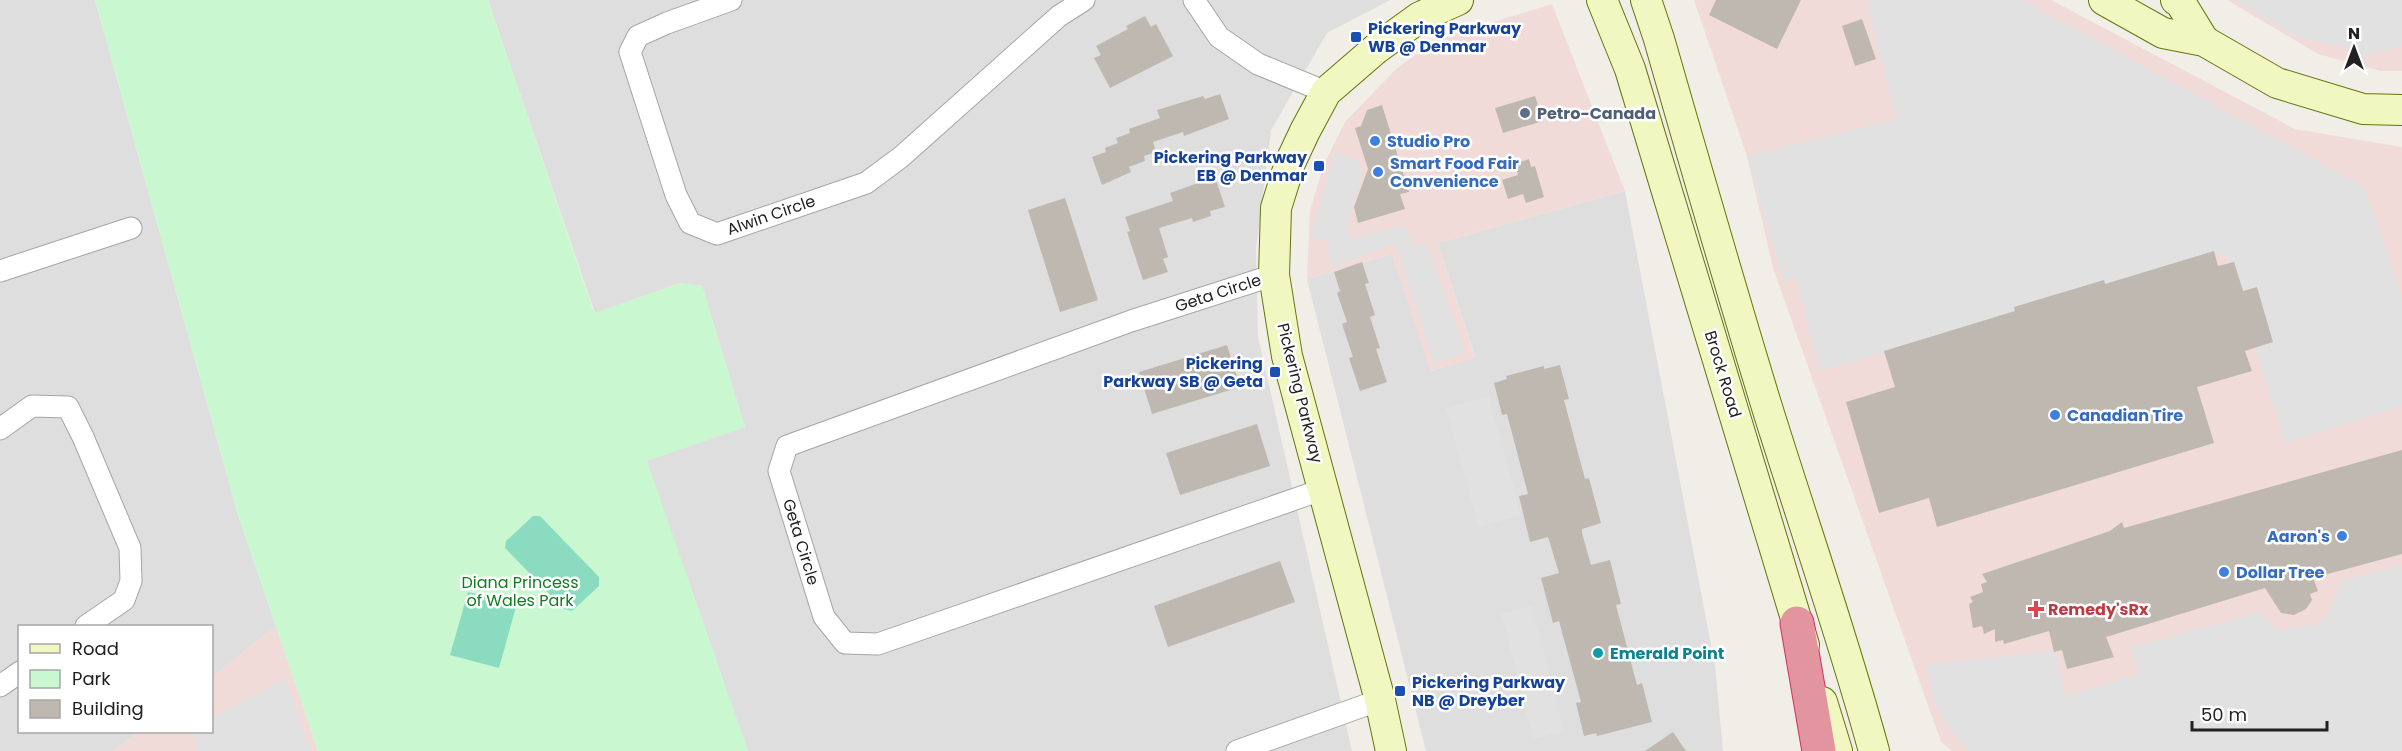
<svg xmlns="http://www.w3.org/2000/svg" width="2402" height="751" font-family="Poppins,sans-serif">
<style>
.residential{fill:#dfdede}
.commercial{fill:#f0dbd9}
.park{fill:#c9f7cf}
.pitch{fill:#8bdbc0}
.parking{fill:#e1e1e1}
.building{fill:#beb8b1}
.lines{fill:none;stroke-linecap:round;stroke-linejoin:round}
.street-casing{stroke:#a5a5a5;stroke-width:23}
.secondary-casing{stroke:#64750b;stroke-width:32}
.highway-casing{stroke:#d23160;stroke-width:35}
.street{stroke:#fff;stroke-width:21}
.secondary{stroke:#f1f7c0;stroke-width:30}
.highway{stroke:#e3959f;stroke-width:33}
.transit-dot{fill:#1a4fb4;stroke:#fff;stroke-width:2}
.service-dot{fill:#5c6f8a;stroke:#fff;stroke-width:2}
.shop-dot{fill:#3f7fe0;stroke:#fff;stroke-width:2}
.health-dot{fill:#e0444e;stroke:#fff;stroke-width:2}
.culture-dot{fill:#0f9aa8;stroke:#fff;stroke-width:2}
.labels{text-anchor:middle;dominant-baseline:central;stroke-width:5;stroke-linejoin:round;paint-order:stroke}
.transit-label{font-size:16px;font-weight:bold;fill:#164399;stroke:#fff;text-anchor:start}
.service-label{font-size:16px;font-weight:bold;fill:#4e5e75;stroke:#fff;text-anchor:start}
.shop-label{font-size:16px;font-weight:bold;fill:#366cbe;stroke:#fff;text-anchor:start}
.street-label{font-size:16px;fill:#212121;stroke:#fff}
.park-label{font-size:16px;fill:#127c20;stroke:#fff}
.health-label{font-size:16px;font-weight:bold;fill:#be3a42;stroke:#fff;text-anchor:start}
.culture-label{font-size:16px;font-weight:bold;fill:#0d838f;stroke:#fff;text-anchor:start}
</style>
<rect width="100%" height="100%" fill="#f1eee8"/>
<!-- residential -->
<g class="residential">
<path d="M 0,0 L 95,0 L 238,515 L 276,626 L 212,677 L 212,626 L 20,626 L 20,732 L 139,732 L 113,751 L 0,751 Z"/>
<path d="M 488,0 L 1390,0 L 1327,33 L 1271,130 L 1256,248 L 1258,337 L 1352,751 L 748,751 L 646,461 L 745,427 L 702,286 L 680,283 L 595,313 Z"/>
<path d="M 1625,191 L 1715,666 L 1723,751 L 1426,751 L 1307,279 L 1392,254 L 1431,371 L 1475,357 L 1438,243 Z"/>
</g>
<!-- commercial -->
<g class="commercial">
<path d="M 1694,0 L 2051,0 L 2295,129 L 2402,147 L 2402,751 L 1952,751 L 1941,742 L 1773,268 L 1747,156 Z"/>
<path d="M 2227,0 L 2402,0 L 2402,71 L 2381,71 L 2318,54 Z"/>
<path d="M 1552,4 L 1625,191 L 1438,243 L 1475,358 L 1430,371 L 1392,254 L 1307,279 L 1310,210 L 1325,162 L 1345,122 L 1397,68 L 1438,39 Z"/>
<path d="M 276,626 L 318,751 L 113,751 L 139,732 L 212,732 L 212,677 Z"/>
</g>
<!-- park -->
<path class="park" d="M 95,0 L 488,0 L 594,313 L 680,283 L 702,286 L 745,427 L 647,461 L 748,751 L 318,751 L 238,515 Z"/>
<!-- pitch -->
<g class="pitch">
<path d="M 533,516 L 540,516 L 599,577 L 599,586 L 572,611 L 564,609 L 505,548 L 506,541 Z"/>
<path d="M 468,592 L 517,603 L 499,668 L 450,655 Z"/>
</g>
<!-- parking -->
<g class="parking">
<path d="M 1866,0 L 2022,0 L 2364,187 L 2402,297 L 2402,406 L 2285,443 L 2225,253 L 1820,371 L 1796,278 L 1783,281 L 1747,156 L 1897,119 Z"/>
<path d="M 2235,0 L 2402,0 L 2402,46 L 2356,59 L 2354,49 L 2297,37 Z"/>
<path d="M 1334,152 L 1358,161 L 1362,173 L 1347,228 L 1349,235 L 1353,239 L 1399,226 L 1407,230 L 1414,247 L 1426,242 L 1465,353 L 1434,363 L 1395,244 L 1332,267 L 1327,242 L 1311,238 Z"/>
<path d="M 1489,396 L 1521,515 L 1478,527 L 1446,408 Z"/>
<path d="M 2402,566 L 2402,751 L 1970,751 L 1959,742 L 1934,703 L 1927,664 L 2055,651 L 2066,696 L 2139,674 L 2131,648 L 2259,612 L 2278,631 L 2318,624 L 2330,611 L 2342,580 Z"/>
<path d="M 1532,606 L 1564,731 L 1533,739 L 1501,614 Z"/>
<path d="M 285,678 L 311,751 L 198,751 L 193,732 L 212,732 L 212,718 Z"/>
</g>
<!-- building -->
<g class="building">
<path d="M 1716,0 L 1801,0 L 1777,49 L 1709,15 Z"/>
<path d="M 1145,16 L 1151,27 L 1156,24 L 1173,56 L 1110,88 L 1094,58 L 1101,55 L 1096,46 L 1128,29 L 1126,26 Z"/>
<path d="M 1862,19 L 1876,59 L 1855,66 L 1842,26 Z"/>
<path d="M 1220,94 L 1229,119 L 1184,136 L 1183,132 L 1153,142 L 1156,152 L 1144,156 L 1145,161 L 1129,167 L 1131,172 L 1102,185 L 1092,157 L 1106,152 L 1105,148 L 1118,143 L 1116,138 L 1130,133 L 1129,129 L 1160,118 L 1157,110 L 1203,96 L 1205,99 Z"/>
<path d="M 1535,96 L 1543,121 L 1503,133 L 1495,108 Z"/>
<path d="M 1382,105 L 1409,192 L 1400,194 L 1405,209 L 1358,223 L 1354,207 L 1368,169 L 1355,128 L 1361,126 L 1367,110 Z"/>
<path d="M 1529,159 L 1531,167 L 1535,166 L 1544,197 L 1526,203 L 1523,194 L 1508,199 L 1502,180 L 1518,175 L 1515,164 Z"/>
<path d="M 1215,177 L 1225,207 L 1210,211 L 1211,216 L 1193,222 L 1192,218 L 1159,228 L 1168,257 L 1163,259 L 1168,272 L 1143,280 L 1127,232 L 1130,231 L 1125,217 L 1173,201 L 1170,193 Z"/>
<path d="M 1065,198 L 1098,300 L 1060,312 L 1028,210 Z"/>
<path d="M 2214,251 L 2218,266 L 2234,262 L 2243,291 L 2257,287 L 2273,342 L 2245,351 L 2252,371 L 2197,387 L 2214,443 L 1937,527 L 1929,498 L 1879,513 L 1846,402 L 1895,387 L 1884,351 L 2015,311 L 2014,307 L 2104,280 L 2105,284 Z"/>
<path d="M 1362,262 L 1369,283 L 1365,284 L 1375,315 L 1370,317 L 1380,348 L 1376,349 L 1387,382 L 1360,391 L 1349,358 L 1353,357 L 1342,324 L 1347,322 L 1337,293 L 1340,291 L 1334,272 Z"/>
<path d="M 1227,345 L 1240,387 L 1152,414 L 1139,372 Z"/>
<path d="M 1560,365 L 1569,399 L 1564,400 L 1585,479 L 1589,478 L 1601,523 L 1582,529 L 1582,533 L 1591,565 L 1610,560 L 1621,604 L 1616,605 L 1637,685 L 1642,683 L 1652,722 L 1597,736 L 1596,733 L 1584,736 L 1576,703 L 1581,702 L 1559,621 L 1553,623 L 1541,578 L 1559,573 L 1548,537 L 1530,542 L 1519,496 L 1528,494 L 1507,414 L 1502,415 L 1494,383 L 1507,379 L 1506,376 L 1544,366 L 1544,369 Z"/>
<path d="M 1257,424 L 1270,466 L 1180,495 L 1166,453 Z"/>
<path d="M 2402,450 L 2402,554 L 2313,578 L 2318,591 L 2310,594 L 2312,600 L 2306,609 L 2294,615 L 2281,613 L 2265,588 L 2106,637 L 2114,657 L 2067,669 L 2062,650 L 2054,652 L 2049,631 L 2004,644 L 2003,640 L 1995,642 L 1995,629 L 1984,634 L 1982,626 L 1973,628 L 1969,604 L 1973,602 L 1970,597 L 1983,592 L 1981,584 L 1987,582 L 1982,574 L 2110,531 L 2122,522 L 2124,528 Z"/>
<path d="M 1280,561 L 1295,602 L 1168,647 L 1154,606 Z"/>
<path d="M 1673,732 L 1686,751 L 1645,751 Z"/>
</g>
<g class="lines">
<defs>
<g id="street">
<path d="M 731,0 L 667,23 L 638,36 L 630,52 L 676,195 L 690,223 L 717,234 L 866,183 L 901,157 L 1059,16 L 1084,0"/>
<path d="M 1194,0 L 1219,37 L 1258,64 L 1326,92"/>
<path d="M 0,271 L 131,228"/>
<path d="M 1274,275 L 1131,321 L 787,446 L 779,471 L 824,617 L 845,643 L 878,644 L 1324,489"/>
<path d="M 0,429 L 32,406 L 68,407 L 83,437 L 130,548 L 131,581 L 124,600 L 86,626"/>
<path d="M 0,686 L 20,672"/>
<path d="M 1237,751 L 1380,700"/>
</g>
<g id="secondary">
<path d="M 1602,0 L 1630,69 L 1804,645"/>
<path d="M 1646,0 L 1659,39 C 1694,161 1729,283 1766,404 C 1802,520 1842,634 1874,751"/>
<path d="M 2104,0 L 2163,33 L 2204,41 L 2277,83 L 2363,109 L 2402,110"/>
<path d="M 2176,0 L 2180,2 L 2204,41"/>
<path d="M 1822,702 L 1837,751"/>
<path d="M 1391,751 L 1380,700 L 1287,356 L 1274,275 L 1276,208 L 1290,163 L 1305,131 L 1326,92 L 1377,48 L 1420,17 L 1458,0"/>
</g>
<path id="highway" d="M 1797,623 L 1819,751"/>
</defs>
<!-- street casing -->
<use href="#street" class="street-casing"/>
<!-- secondary casing -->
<use href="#secondary" class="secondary-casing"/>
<!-- highway casing -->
<use href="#highway" class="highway-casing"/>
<!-- street -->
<use href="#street" class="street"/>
<!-- secondary -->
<use href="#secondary" class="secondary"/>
<!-- highway -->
<use href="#highway" class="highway"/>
</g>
<!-- markers -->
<g class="transit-dot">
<rect x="1350" y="31" width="12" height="12" rx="3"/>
<rect x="1313" y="160" width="12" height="12" rx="3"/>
<rect x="1269" y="366" width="12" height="12" rx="3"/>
<rect x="1394" y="685" width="12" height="12" rx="3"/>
</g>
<circle class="service-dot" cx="1525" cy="113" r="6"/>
<g class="shop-dot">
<circle cx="1375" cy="141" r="6"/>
<circle cx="1378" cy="172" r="6"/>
<circle cx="2055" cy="415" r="6"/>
<circle cx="2342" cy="536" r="6"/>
<circle cx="2224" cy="572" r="6"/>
</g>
<path class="health-dot" d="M2033 600h6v6h6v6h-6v6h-6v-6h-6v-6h6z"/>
<circle class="culture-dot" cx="1598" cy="653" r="6"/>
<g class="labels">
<!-- transit labels -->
<g class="transit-label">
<text x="1368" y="28">Pickering Parkway<tspan x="1368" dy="18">WB @ Denmar</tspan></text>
<text x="1307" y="157" text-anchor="end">Pickering Parkway<tspan x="1307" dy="18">EB @ Denmar</tspan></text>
<text x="1263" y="363" text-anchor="end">Pickering<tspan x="1263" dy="18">Parkway SB @ Geta</tspan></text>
<text x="1412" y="682">Pickering Parkway<tspan x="1412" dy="18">NB @ Dreyber</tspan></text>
</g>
<!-- service labels -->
<g class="service-label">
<text x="1537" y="113">Petro-Canada</text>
</g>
<!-- shop labels -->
<g class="shop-label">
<text x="1387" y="141">Studio Pro</text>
<text x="1390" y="163">Smart Food Fair<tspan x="1390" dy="18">Convenience</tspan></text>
<text x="2067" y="415">Canadian Tire</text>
<text x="2330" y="536" text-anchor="end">Aaron's</text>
<text x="2236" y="572">Dollar Tree</text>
</g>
<!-- street labels -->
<g class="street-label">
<text transform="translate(771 215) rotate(-19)">Alwin Circle</text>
<text transform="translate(1218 293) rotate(-18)">Geta Circle</text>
<text transform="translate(1723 374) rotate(73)">Brock Road</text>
<text transform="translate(1300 393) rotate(76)">Pickering Parkway</text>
<text transform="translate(801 542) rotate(73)">Geta Circle</text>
</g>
<!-- park labels -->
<g class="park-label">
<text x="520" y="582">Diana Princess<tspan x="520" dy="18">of Wales Park</tspan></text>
</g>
<!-- health labels -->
<g class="health-label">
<text x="2048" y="609">Remedy'sRx</text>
</g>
<!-- culture labels -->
<g class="culture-label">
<text x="1610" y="653">Emerald Point</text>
</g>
</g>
<!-- legend -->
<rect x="18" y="625" width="195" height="108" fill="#ffffff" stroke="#a6a6a6" stroke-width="1.5"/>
<rect x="30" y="644" width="30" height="9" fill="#f1f7c0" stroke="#a6a6a6" stroke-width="1.5"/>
<text x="72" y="655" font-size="18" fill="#212121">Road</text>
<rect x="30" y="670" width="30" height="18" fill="#c9f7cf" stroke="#a6a6a6" stroke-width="1.5"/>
<text x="72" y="685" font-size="18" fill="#212121">Park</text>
<rect x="30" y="700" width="30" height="18" fill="#beb8b1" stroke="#a6a6a6" stroke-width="1.5"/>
<text x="72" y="715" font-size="18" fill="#212121">Building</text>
<!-- north arrow -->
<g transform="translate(2354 48)" stroke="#ffffff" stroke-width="4.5" paint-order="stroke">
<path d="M0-4.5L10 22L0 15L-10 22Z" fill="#212121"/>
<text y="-9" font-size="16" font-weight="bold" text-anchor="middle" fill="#212121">N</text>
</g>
<!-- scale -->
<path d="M2192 721v9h135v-9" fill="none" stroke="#212121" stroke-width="3"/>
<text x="2201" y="721" font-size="18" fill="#212121" stroke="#ffffff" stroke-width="4.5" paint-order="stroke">50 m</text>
</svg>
